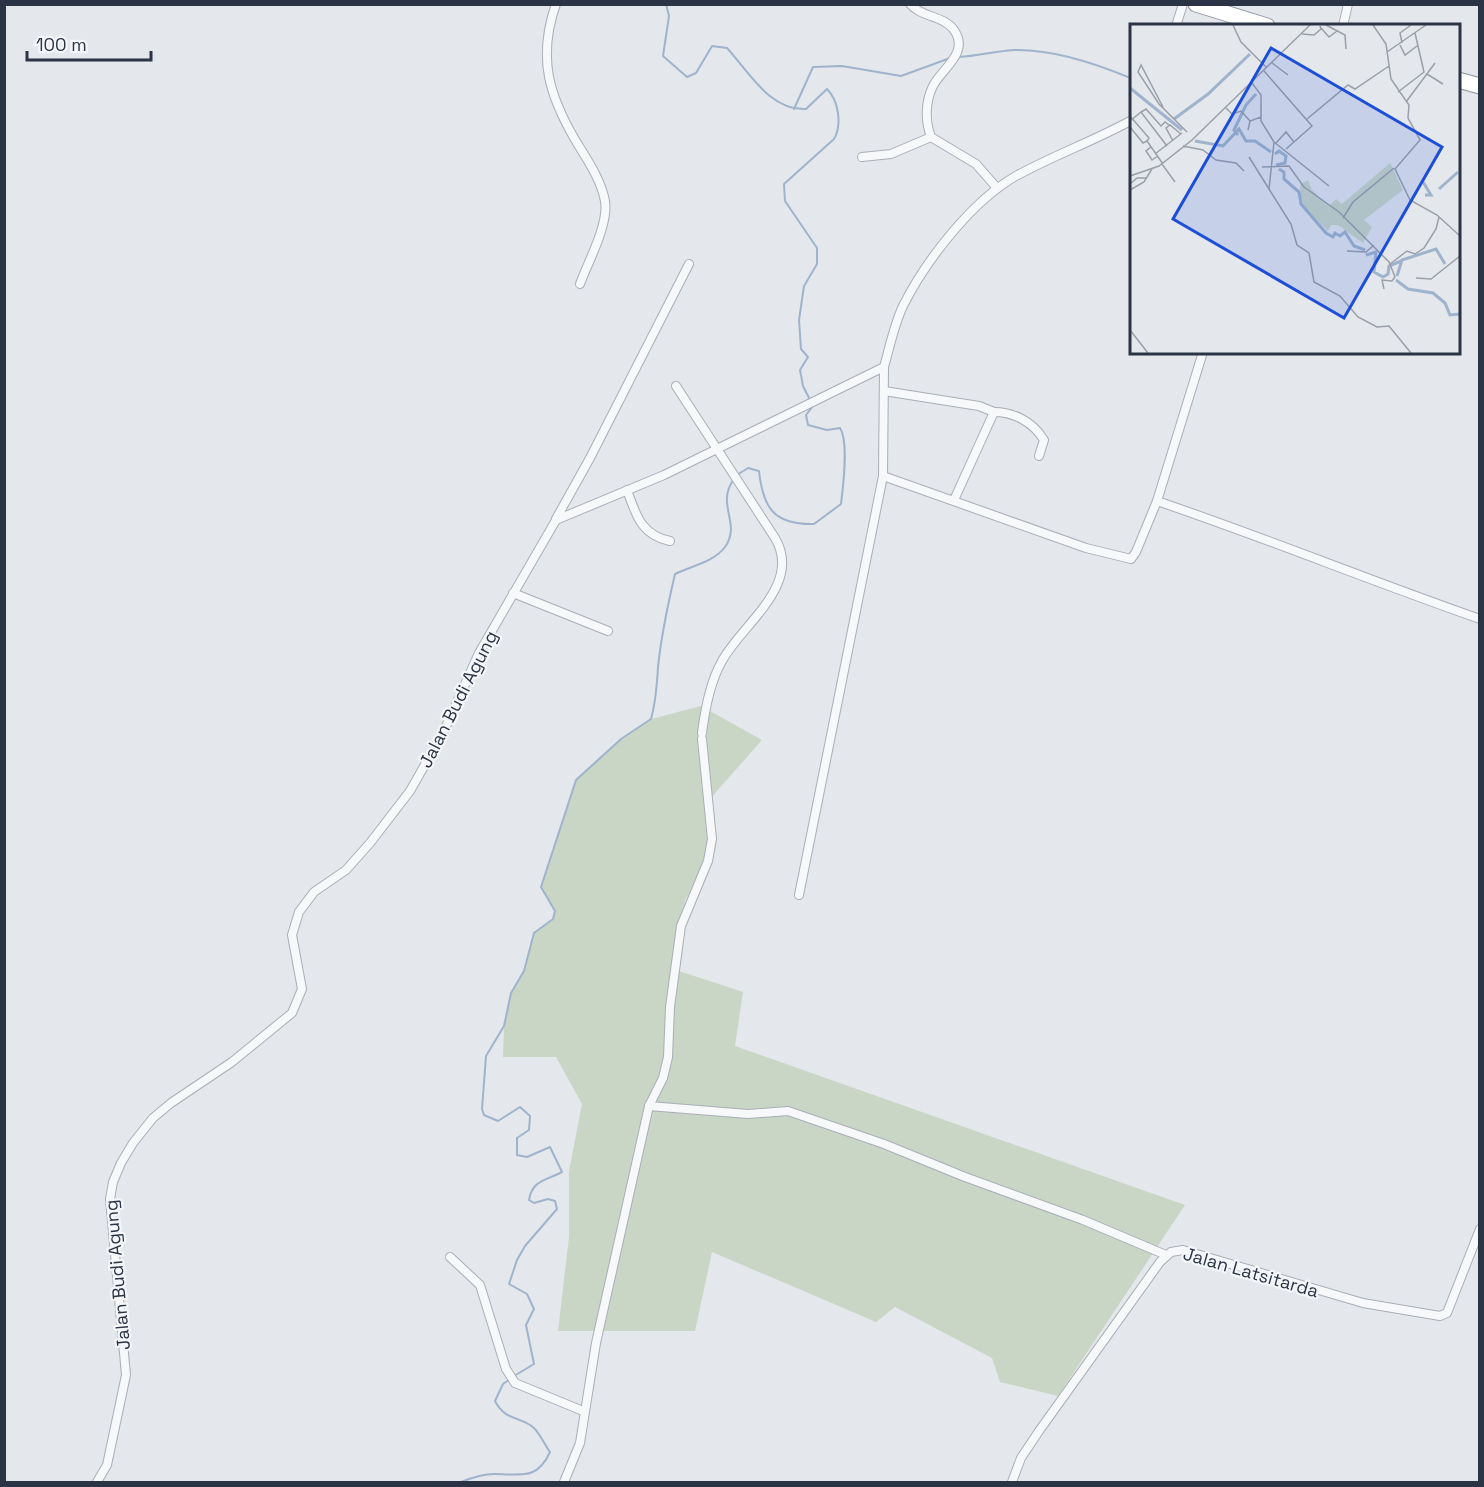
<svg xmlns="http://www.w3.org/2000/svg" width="1484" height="1487" font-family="'Space Grotesk',sans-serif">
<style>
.green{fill:#c9d6c5}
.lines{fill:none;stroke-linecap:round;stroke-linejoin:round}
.stream{stroke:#9fb4cc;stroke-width:2}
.street-casing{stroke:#a9aeb7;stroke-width:10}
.highway-casing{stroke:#8b94a3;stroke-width:17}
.street{stroke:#f7f8fa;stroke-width:8}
.highway{stroke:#fff;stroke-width:15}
.labels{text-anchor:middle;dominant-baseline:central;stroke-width:4.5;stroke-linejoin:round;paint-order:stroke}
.street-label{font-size:18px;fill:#2b3445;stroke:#f4f6f9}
.inset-river{fill:none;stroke:#9fb4cc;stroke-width:3}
.inset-road{fill:none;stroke:#9a9fa9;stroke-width:1.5}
.view{fill:#1d4ed8;fill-opacity:0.15;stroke:#1d4ed8;stroke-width:3}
.inset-edge{fill:none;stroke:#2b3445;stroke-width:3}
</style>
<rect width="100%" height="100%" fill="#e4e7ec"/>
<!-- green -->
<path class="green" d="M 701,706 L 762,740 L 709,800 L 714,853 L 685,900 L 673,969 L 743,992 L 735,1046 L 1185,1205 L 1058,1396 L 1000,1382 L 992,1358 L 895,1307 L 876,1322 L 712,1252 L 695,1331 L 558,1331 L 569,1237 L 569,1171 L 582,1104 L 556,1057 L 503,1057 L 504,1026 L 511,993 L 524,971 L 534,933 L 553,919 L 555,911 L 541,887 L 576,780 L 621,739 L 651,719 Z"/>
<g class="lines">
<!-- stream -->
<g class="stream">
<path d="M 666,4 L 669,16 L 663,56 L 687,77 L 696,73 L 712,46 L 727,48 C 749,72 770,111 806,109 L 827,89 C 839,101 842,125 834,139 L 784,184 L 785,201 L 817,248 L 817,264 L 804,286 L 799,320 L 801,349 L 808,357 L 800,370 L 803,386 L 813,406 L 806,415 L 808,425 L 827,430 L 840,428 C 849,442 843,487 841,504 L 814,524 C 774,525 763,508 759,471 L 748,468 L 737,475"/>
<path d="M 959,57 C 978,56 995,51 1014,50 C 1052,49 1094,63 1128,77"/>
<path d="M 794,109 L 813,67 L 842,66 L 901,76 L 953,57"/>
<path d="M 514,1376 L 534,1364 L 526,1325 L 534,1309 L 527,1294 L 509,1284 L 517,1260 L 525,1246 L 557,1209 L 555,1201 L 548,1199 L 534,1203 L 529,1200 C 532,1180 547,1180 562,1172 L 550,1147 L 527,1157 L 517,1155 L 517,1138 L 529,1130 L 530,1116 L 520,1107 L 498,1121 L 484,1115 L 482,1109 L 486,1056 L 504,1026 L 511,993 L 524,971 L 534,933 L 553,919 L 555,911 L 541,887 L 576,780 L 621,739 L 651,719 C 656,701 657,685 658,667 C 661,637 668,604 675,574 C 691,566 714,562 725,547 C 742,523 715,505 734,479"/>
<path d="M 461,1482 C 471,1478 483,1474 494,1474 C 520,1474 537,1481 550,1452 C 545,1445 540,1434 534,1428 C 521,1416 506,1422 495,1401 L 503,1384 L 510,1379"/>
</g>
<defs>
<g id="street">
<path d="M 556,4 C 537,58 549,96 577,143 C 588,161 601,180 605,201 C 609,224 588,262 580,284"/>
<path d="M 910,4 C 922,18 943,15 954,30 C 970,53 942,68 933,86 C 925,102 925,121 931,137"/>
<path d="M 1176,26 L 1183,4"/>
<path d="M 1343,26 L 1348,4"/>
<path d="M 862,157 L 891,154 L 931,137 L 976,164 L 997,188"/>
<path d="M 676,386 L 775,538 C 803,585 742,624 722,661 C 710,682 705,709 702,733"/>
<path d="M 884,391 L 979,406 L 994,412 L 954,500"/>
<path d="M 994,412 C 1014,412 1033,422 1044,440 L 1039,456"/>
<path d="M 883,476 L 1086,548 L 1131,559 L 1136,552 L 1157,501 L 1203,352"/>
<path d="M 627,490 C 636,515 641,535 670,541"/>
<path d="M 1157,501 C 1266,538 1371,581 1480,619"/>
<path d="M 556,519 L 590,458 L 689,264"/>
<path d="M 513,593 L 608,631"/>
<path d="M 799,895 L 883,476 L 884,367"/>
<path d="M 649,1106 L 748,1114 L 788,1111 L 884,1144 L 965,1177 L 1083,1220 L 1166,1255"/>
<path d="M 450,1257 L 480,1285 L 506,1369 L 515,1383 L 583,1411"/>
<path d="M 97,1482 L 107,1465 L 126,1375 L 110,1199 L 113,1182 L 121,1163 L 133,1143 L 153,1118 L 171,1103 L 232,1062 L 292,1013 L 302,989 L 292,935 L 299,912 L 314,892 L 346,870 L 370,843 L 410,791 L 443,733 L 479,653 L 556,520 L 664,475 L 884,367 C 890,346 894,325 903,306 C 926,260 972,201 1016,176 C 1054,155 1094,141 1132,120"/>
<path d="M 564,1482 L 580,1443 L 596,1343 L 649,1106 L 663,1078 L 668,1057 L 670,1007 L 681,926 L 708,861 L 712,839 L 702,739"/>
<path d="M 1012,1482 L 1021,1458 L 1039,1431 L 1160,1262 L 1171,1252 L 1183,1250 L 1363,1303 L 1440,1316 L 1447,1313 L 1480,1229"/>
</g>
<g id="highway">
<path d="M 1196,4 L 1267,26"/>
<path d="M 1458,80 L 1480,86"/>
</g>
</defs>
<!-- street casing -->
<use href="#street" class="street-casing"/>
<!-- highway casing -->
<use href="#highway" class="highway-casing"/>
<!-- street -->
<use href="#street" class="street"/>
<!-- highway -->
<use href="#highway" class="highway"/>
</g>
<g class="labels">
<!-- street labels -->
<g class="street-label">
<text transform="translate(458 699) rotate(-63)">Jalan Budi Agung</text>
<text transform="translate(1251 1272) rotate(16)">Jalan Latsitarda</text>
<text transform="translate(117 1275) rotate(-95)">Jalan Budi Agung</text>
</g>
</g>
<!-- overview -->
<g transform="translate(1130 24)">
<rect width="330" height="330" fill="#e4e7ec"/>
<path d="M 260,139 L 273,166 L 234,196 L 242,203 L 233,219 L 208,201 L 201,201 L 198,207 L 171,180 L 170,161 L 178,156 L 182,166 L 199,182 L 206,175 L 212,180 Z" fill="#c9d6c5"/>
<path class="inset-river" d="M 0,64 L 52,106M 44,95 L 78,70 L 120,30M 108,111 L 104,106 L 116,81 L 126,70M 65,117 L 93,122 L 109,105 L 116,117 L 125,117 L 141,128M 145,130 L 149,127 L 156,132 L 155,139 L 146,141M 149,145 L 154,148 L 154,155 L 169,168 L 171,180 L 196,209 L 203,213 L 205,209 L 210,212 L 215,208 L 224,222 L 235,226M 293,158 L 301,171 L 295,171M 309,165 L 328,148M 236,231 L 246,228 L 244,248 L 253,253 L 258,250 L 259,242 L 271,237M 267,252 L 272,236 L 306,225 L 315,240M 266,256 L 278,265 L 303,269 L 315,279 L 320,291 L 330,290"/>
<path class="inset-road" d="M 103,1 L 111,18 L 137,44M 196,1 L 215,11 L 216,25M 243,1 L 256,20 L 261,55 L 279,81 L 278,94 L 290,116 L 265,145 L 280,176 L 307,191 L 330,212M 191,4 L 199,13 L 207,7M 172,10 L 184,11 L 191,5 L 190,2M 272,19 L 270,9 L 281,1M 270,21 L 275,31 L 287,22M 257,28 L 296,1M 142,39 L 158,51M 134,47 L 182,102 L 156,125M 297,50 L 313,60M 122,59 L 131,71 L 131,97 L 144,118 L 139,165 L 161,200 L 167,221 L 179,229 L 184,258 L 210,272 L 228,293 L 247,303 L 259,302 L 281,329M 268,68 L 294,48 L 285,9M 276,78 L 305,39M 33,83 L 11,41 L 8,48 L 29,80 L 57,108M 96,84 L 102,90 L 111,87 L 120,97M 11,88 L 16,85 L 31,102 L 35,98 L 39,101M 0,92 L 19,114 L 17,117 L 33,140M 177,95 L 218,61 L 225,65 L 259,42M 0,97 L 11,88 L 37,122M 0,103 L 13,119 L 17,117M 118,106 L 120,97 L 131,93M 43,117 L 36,104 L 40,101 L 51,110M 144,118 L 199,162M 146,119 L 156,108 L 164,118M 53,122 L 73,126 L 86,136 L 106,139 L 114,147M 21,123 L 16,127 L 22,136 L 28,132M 25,130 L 52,109M 119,133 L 139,165M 32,140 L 45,158M 132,143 L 159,142 L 174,163M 0,152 L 29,142 L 62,116 L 180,1M 0,160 L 7,154 L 16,154M 174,163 L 209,188 L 259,238 L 265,253 L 262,257 L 252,256 L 254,265M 0,166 L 14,158 L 22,145M 213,194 L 223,178 L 264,144M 217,227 L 236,228 L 244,221M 260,240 L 277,227 L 285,230 L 294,224 L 306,205 L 309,193M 286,254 L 301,255 L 330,232M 0,306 L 18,329"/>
<path class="view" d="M 141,24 L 312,123 L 214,294 L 43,195 Z"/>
<rect width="330" height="330" class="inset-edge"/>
</g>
<!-- border -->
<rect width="1484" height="1487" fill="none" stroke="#2b3445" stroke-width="12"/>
<!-- scale -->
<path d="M27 51v9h124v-9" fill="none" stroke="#2b3445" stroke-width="3"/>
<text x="36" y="51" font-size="18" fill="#2b3445" stroke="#f4f6f9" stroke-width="4.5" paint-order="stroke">100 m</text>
</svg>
